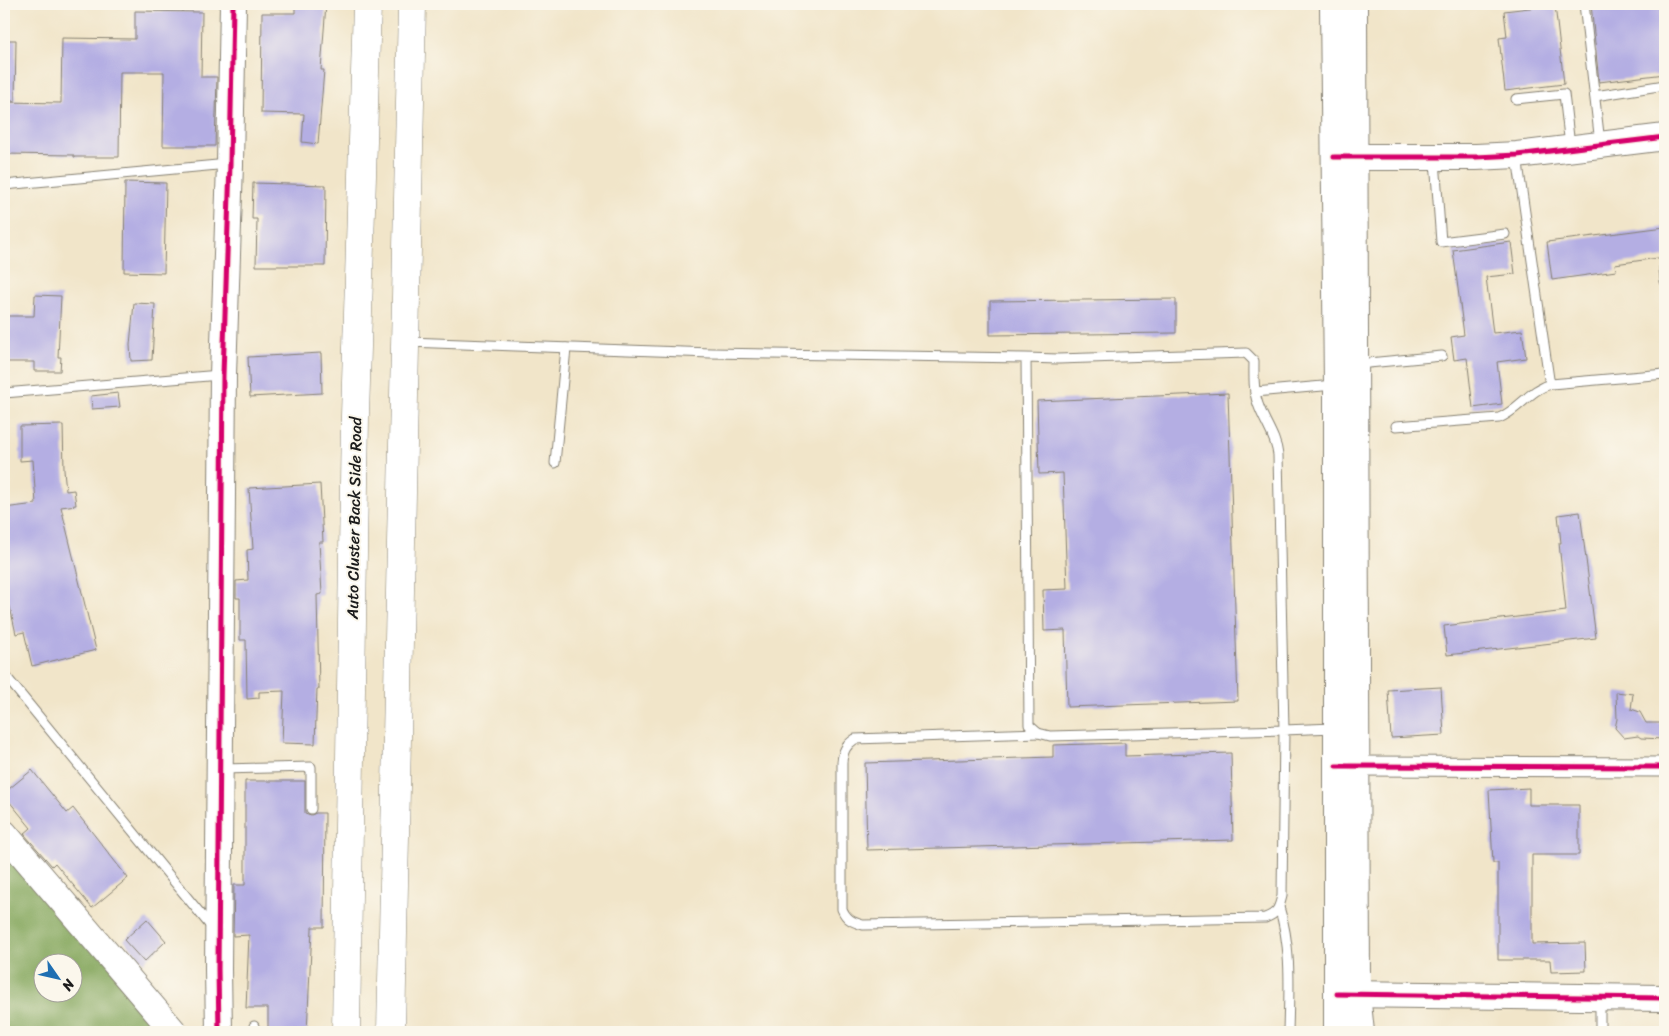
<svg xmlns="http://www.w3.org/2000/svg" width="1669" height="1036" font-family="Sriracha,sans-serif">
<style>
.forest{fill:#82a55a;stroke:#4f603b;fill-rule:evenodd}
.building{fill:#b4aee3}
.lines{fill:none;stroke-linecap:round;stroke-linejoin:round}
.lane-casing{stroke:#868072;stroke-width:11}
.street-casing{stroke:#868072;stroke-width:21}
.secondary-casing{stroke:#868072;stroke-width:28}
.primary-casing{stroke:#868072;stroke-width:29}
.lane{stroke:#fff;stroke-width:9}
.street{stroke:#fff;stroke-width:19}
.secondary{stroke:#fff;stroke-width:26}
.primary{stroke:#fff;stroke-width:28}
.cycleway-casing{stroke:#fbf7ec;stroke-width:8}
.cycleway{stroke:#d6006c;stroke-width:5}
.labels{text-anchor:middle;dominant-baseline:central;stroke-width:4;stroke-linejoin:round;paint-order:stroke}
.street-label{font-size:16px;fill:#1c1c1c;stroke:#fbf7ec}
</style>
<rect width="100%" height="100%" fill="#fbf7ec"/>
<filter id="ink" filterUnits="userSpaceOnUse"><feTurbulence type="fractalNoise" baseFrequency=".02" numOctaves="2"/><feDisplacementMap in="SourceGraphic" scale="10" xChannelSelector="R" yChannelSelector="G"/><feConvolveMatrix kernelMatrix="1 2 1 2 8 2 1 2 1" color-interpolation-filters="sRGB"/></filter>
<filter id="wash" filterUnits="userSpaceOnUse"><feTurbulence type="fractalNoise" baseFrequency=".0096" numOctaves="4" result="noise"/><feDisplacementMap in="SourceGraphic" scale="20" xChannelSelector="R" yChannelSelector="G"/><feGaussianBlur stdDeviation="1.12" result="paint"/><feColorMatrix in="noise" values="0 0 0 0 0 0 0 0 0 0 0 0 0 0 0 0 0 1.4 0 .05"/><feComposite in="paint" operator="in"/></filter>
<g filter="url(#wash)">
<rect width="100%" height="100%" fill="#f1e5c9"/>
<!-- forest -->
<path class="forest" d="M 4,844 L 170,1032 L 4,1032 ZM 42,964 L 72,964 L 72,994 L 42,994 Z"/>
<g id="blocks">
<!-- building -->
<g class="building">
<path d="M 295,4 L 326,4 L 321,70 L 324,70 L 318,144 L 302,142 L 304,114 L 261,113 L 262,13 L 295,13 Z"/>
<path d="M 1591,4 L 1665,4 L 1665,74 L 1599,82 Z"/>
<path d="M 1555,5 L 1564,84 L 1505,91 L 1499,38 L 1507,37 L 1504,11 Z"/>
<path d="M 135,11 L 202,12 L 201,77 L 217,77 L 215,146 L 163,146 L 164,72 L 120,72 L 119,157 L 74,157 L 74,155 L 4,154 L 4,102 L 61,103 L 62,38 L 135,39 Z"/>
<path d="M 4,40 L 16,40 L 15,101 L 4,101 Z"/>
<path d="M 125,182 L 166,183 L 164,273 L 124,272 Z"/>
<path d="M 253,183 L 326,185 L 325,266 L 256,266 L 257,219 L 252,219 Z"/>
<path d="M 1665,227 L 1665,257 L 1615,264 L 1616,271 L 1552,280 L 1547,242 Z"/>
<path d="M 1511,242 L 1515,274 L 1486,277 L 1493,333 L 1522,330 L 1526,358 L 1497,362 L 1502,404 L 1473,408 L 1467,358 L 1454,360 L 1451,337 L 1464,335 L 1453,250 Z"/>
<path d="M 35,295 L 61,296 L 58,357 L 61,357 L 60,371 L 34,371 L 34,362 L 4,362 L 4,316 L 34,316 Z"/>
<path d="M 1176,299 L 1176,333 L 990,335 L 990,301 Z"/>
<path d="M 134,303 L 155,304 L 152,360 L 131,361 L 130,345 Z"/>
<path d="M 321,353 L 322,393 L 250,397 L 248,357 Z"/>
<path d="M 118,393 L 120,407 L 92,409 L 91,396 Z"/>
<path d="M 1228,393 L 1238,701 L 1067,707 L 1065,630 L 1044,631 L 1043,590 L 1067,589 L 1063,473 L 1039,474 L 1037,401 Z"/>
<path d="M 63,425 L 64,470 L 66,491 L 74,490 L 76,505 L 61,507 L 96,650 L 32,666 L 24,632 L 16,634 L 10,607 L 4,609 L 4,508 L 36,504 L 33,460 L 20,461 L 20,426 Z"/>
<path d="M 320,484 L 323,542 L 319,542 L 322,594 L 317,595 L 319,689 L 317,689 L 315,744 L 282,743 L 284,691 L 259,692 L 259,698 L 247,699 L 246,640 L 240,640 L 240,598 L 236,598 L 236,581 L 248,580 L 247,550 L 253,549 L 249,488 Z"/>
<path d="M 1580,512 L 1596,638 L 1447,655 L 1444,626 L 1566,611 L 1559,543 L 1561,543 L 1558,515 Z"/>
<path d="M 1441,687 L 1444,735 L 1391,738 L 1388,690 Z"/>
<path d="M 1616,692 L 1633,694 L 1631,709 L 1640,712 L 1646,723 L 1664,723 L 1664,739 L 1641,738 L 1638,736 L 1624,738 L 1615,728 L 1617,719 Z"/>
<path d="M 1125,743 L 1125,756 L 1231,753 L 1233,840 L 867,850 L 865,763 L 1053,757 L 1053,745 Z"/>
<path d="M 32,770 L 67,813 L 73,808 L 128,878 L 92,908 L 55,863 L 52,866 L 24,834 L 31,828 L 4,795 L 4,793 Z"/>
<path d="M 245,781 L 305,781 L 305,813 L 311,815 L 316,813 L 325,813 L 324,927 L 312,927 L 312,929 L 307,1032 L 268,1032 L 268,1008 L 246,1008 L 249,935 L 233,936 L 234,885 L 245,885 Z"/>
<path d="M 1529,788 L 1529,805 L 1579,805 L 1579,855 L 1532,855 L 1532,944 L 1585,943 L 1586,971 L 1551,972 L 1550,960 L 1498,960 L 1498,863 L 1493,863 L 1489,790 Z"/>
<path d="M 147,919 L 166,941 L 144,962 L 124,940 Z"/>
</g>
</g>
</g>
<g filter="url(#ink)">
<use href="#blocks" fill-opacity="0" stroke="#868072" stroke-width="1"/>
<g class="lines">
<defs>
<g id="lane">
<path d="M 1584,4 L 1600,143"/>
<path d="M 1595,96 L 1665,85"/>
<path d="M 1516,99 L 1564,94 L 1570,146"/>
<path d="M 1517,157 L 1549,379 L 1551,384 L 1665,374"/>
<path d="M 1435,160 L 1441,242 L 1505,234"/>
<path d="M 4,185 L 228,164"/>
<path d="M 1664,268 L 1665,281"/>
<path d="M 408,342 L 711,353 L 1026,358 L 1058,359 L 1246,353 L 1254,361 C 1254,375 1253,391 1258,404 C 1264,422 1276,436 1278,455 L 1284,730 L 1050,736 L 1038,733 L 1029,725 L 1026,358"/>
<path d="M 1358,364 L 1442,356"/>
<path d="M 1255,392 L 1334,385"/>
<path d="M 4,393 L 220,375"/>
<path d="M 1396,426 L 1499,418 C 1519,410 1530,389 1551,384"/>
<path d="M 555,463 L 566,348"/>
<path d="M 4,674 L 213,929"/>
<path d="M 1038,733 L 855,739 C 846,745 843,751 842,762 L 842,909 C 846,919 852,922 863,925 L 1265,918 C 1278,913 1279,908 1282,896 L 1284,730 L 1334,728"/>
<path d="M 223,769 L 311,767 L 311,809"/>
<path d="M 1279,907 C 1292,948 1289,990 1288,1032"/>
<path d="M 1600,1000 L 1600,1032"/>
<path d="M 253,1032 L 254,1026"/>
</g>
<path id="street" d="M 1344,766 L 1665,767"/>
<g id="secondary">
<path d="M 1333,4 L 1337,385 L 1337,1032"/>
<path d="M 1354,4 L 1357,994 L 1361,1032"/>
<path d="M 1337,157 L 1476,157 L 1517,155 L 1665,137"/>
<path d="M 4,833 L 174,1032"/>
<path d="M 1340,994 L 1665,998"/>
<path d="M 219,1032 L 218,969 L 223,375 L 230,164 L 233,4"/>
</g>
<g id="primary">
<path d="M 346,1032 L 355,416 L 367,4"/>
<path d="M 391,1032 L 412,4"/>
</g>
</defs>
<!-- lane casing -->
<use href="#lane" class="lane-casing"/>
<!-- street casing -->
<use href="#street" class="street-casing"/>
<!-- secondary casing -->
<use href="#secondary" class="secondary-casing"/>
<!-- primary casing -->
<use href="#primary" class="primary-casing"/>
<!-- lane -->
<use href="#lane" class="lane"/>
<!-- street -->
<use href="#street" class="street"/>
<!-- secondary -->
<use href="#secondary" class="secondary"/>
<!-- primary -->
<use href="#primary" class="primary"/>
<defs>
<g id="cycleway">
<path d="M 1334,157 L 1476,157 L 1517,155 L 1665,137"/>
<path d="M 1336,766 L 1665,767"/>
<path d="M 1337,994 L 1665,998"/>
<path d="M 219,1032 L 218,969 L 223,375 L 230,164 L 233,4"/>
</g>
</defs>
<!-- cycleway casing -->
<use href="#cycleway" class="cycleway-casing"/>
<!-- cycleway -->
<use href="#cycleway" class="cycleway"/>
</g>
</g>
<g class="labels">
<!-- street labels -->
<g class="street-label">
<text transform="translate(354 518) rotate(-89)">Auto Cluster Back Side Road</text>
</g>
</g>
<!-- margin -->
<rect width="1669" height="1036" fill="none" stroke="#fbf7ec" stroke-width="20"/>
<!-- north arrow -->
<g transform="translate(58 978) rotate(124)"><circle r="24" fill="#fbf7ec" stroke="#a29f99"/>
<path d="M0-4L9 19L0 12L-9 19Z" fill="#1f6fb2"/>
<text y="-8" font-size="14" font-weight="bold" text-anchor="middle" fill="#1c1c1c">N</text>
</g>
</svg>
